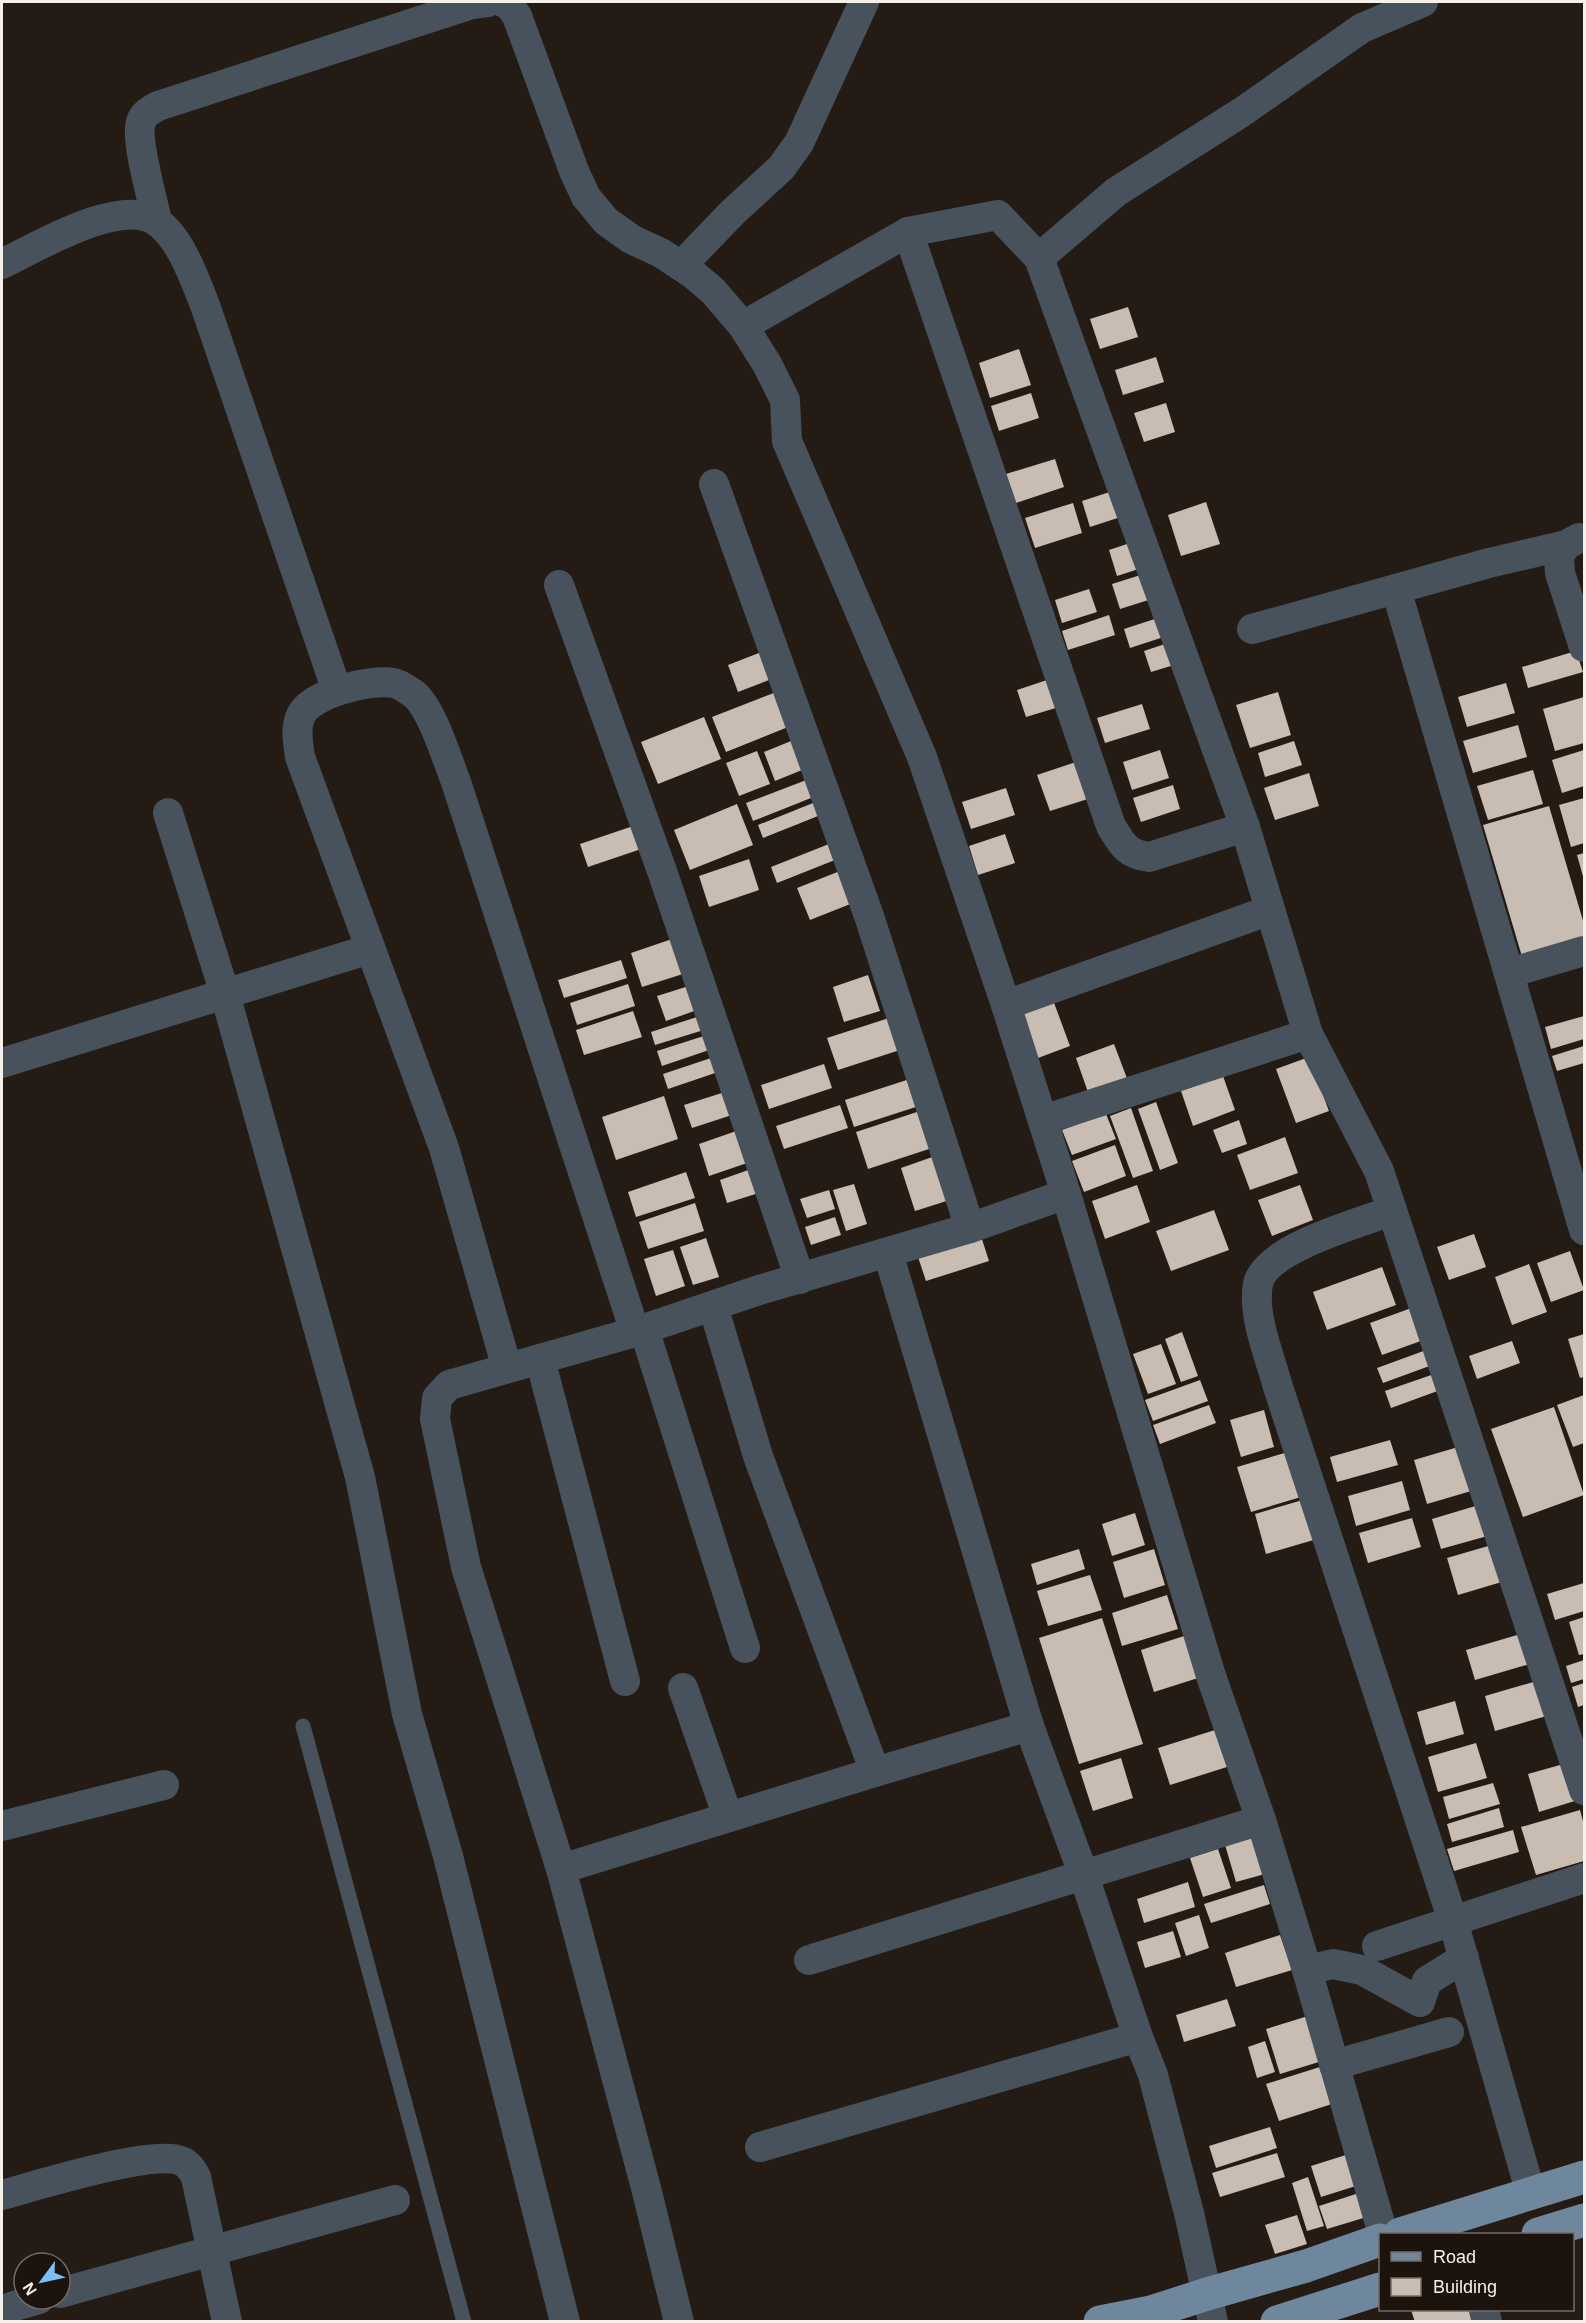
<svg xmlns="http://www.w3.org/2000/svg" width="1586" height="2323" font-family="Helvetica,sans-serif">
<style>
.building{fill:#c8bcb3}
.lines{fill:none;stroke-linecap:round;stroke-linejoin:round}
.service{stroke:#47525d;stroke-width:15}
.minor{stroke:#47525d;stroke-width:30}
.primary{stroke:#6f879c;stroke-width:33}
</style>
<rect width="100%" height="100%" fill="#241c14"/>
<!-- building -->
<g class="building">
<path d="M 1128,307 L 1138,337 L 1100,349 L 1090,319 Z"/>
<path d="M 1019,349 L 1031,385 L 990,398 L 979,363 Z"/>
<path d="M 1156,357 L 1164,382 L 1123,395 L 1115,370 Z"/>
<path d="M 1031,393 L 1039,418 L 999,431 L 991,406 Z"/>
<path d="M 1166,403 L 1175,432 L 1144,442 L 1134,413 Z"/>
<path d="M 1055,459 L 1064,487 L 1016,503 L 1006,474 Z"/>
<path d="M 1119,489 L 1127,515 L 1090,527 L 1082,501 Z"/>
<path d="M 1206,502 L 1220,544 L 1181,556 L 1168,515 Z"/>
<path d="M 1073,503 L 1082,533 L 1035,548 L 1025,518 Z"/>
<path d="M 1139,540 L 1148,566 L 1117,576 L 1109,550 Z"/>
<path d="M 1150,572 L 1158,597 L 1120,609 L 1112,584 Z"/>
<path d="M 1089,589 L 1097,612 L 1062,623 L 1055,600 Z"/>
<path d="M 1170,614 L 1176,633 L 1130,648 L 1124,629 Z"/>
<path d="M 1109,615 L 1115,635 L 1068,650 L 1062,631 Z"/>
<path d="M 1177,640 L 1184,662 L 1151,672 L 1144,651 Z"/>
<path d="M 764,651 L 774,678 L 738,692 L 728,665 Z"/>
<path d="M 1576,651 L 1583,672 L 1528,688 L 1522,667 Z"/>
<path d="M 1050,679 L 1059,707 L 1026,717 L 1017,690 Z"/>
<path d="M 1506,683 L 1515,713 L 1467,727 L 1458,697 Z"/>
<path d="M 779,691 L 793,725 L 726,752 L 712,717 Z"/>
<path d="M 1278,692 L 1291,735 L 1250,748 L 1236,705 Z"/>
<path d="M 1584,697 L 1584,743 L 1555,751 L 1543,709 Z"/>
<path d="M 1142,704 L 1150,729 L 1105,743 L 1097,718 Z"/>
<path d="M 704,717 L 721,759 L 658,784 L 641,742 Z"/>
<path d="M 1518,725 L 1527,757 L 1473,773 L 1463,741 Z"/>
<path d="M 796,739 L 807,768 L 775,781 L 764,752 Z"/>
<path d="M 1294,741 L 1302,765 L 1265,777 L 1258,753 Z"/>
<path d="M 1160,750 L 1169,778 L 1132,790 L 1123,762 Z"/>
<path d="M 1584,750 L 1584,786 L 1562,793 L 1552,760 Z"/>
<path d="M 757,751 L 770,784 L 739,796 L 726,763 Z"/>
<path d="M 1082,760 L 1094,797 L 1050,811 L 1037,775 Z"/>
<path d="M 1533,770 L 1543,804 L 1488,820 L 1477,786 Z"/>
<path d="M 1309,773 L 1319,806 L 1275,820 L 1264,788 Z"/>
<path d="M 809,779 L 816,796 L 753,821 L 746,803 Z"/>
<path d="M 1173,785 L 1180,809 L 1141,822 L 1133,798 Z"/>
<path d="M 1006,788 L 1015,815 L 971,829 L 962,802 Z"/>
<path d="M 1584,798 L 1584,843 L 1571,847 L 1559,805 Z"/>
<path d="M 818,801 L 823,814 L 763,838 L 758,825 Z"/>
<path d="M 737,804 L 753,845 L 690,870 L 674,830 Z"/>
<path d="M 1549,806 L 1584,924 L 1584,941 L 1523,960 L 1483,825 Z"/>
<path d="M 642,823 L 650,846 L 588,867 L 580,844 Z"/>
<path d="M 1005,834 L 1015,863 L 978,875 L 969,846 Z"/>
<path d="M 834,842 L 840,858 L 777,883 L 771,867 Z"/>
<path d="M 1584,853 L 1584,880 L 1577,855 Z"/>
<path d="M 749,859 L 759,890 L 709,907 L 699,876 Z"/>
<path d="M 845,869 L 858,901 L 810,920 L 797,888 Z"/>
<path d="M 675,938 L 686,973 L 642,987 L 631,953 Z"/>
<path d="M 621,960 L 627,978 L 564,998 L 558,980 Z"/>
<path d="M 868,975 L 880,1011 L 844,1022 L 833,987 Z"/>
<path d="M 628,984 L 635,1006 L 577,1025 L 570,1003 Z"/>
<path d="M 692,985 L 700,1009 L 666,1021 L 657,996 Z"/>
<path d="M 1053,1000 L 1070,1046 L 1038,1058 L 1021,1011 Z"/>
<path d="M 633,1011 L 642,1037 L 584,1055 L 576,1030 Z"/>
<path d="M 703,1015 L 707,1029 L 655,1045 L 651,1032 Z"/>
<path d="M 1584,1016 L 1584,1039 L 1551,1049 L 1545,1027 Z"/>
<path d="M 889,1018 L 900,1050 L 838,1070 L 827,1038 Z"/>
<path d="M 710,1034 L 715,1048 L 662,1066 L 657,1051 Z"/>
<path d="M 1114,1044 L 1128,1081 L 1089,1095 L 1076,1058 Z"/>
<path d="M 1584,1046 L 1584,1063 L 1557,1071 L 1552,1056 Z"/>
<path d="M 717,1056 L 721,1071 L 668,1089 L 663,1074 Z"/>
<path d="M 1309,1057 L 1329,1111 L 1296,1123 L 1276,1069 Z"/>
<path d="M 824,1064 L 832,1088 L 769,1109 L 761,1085 Z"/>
<path d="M 1223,1076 L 1235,1110 L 1193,1126 L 1181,1091 Z"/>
<path d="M 916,1077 L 925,1104 L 854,1127 L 845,1100 Z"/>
<path d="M 725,1092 L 732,1115 L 692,1128 L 684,1105 Z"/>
<path d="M 664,1096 L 678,1139 L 616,1160 L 602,1117 Z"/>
<path d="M 1156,1102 L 1178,1163 L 1160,1170 L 1138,1109 Z"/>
<path d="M 840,1105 L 848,1128 L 784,1149 L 776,1126 Z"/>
<path d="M 1131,1108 L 1153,1171 L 1133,1178 L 1110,1116 Z"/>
<path d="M 920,1111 L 932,1148 L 868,1169 L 856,1132 Z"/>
<path d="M 1106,1114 L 1116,1139 L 1072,1155 L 1062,1130 Z"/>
<path d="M 1239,1120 L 1247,1144 L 1222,1153 L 1213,1130 Z"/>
<path d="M 742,1129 L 753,1161 L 709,1176 L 699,1144 Z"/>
<path d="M 1285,1137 L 1298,1173 L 1250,1190 L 1237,1155 Z"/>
<path d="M 1115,1145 L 1126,1176 L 1084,1192 L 1072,1161 Z"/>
<path d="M 938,1155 L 953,1199 L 915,1211 L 901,1168 Z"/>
<path d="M 754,1168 L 762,1192 L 727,1203 L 720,1180 Z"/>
<path d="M 686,1172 L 695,1198 L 636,1217 L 628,1192 Z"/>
<path d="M 854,1184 L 867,1224 L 846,1231 L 833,1190 Z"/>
<path d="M 1137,1185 L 1150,1222 L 1105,1239 L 1092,1201 Z"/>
<path d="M 1300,1185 L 1313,1220 L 1272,1236 L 1258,1200 Z"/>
<path d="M 829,1190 L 835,1209 L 807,1218 L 800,1199 Z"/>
<path d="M 695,1203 L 704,1231 L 648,1249 L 639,1222 Z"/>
<path d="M 1214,1210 L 1229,1250 L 1171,1271 L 1156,1231 Z"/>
<path d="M 835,1217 L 841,1235 L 811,1245 L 805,1227 Z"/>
<path d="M 979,1230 L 989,1261 L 926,1281 L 916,1251 Z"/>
<path d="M 1474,1234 L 1486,1267 L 1449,1280 L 1437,1247 Z"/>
<path d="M 706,1238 L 719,1277 L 693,1285 L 680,1247 Z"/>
<path d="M 673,1250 L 685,1286 L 656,1296 L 644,1259 Z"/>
<path d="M 1570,1251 L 1584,1290 L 1551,1302 L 1537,1263 Z"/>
<path d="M 1529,1264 L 1547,1312 L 1512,1325 L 1495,1277 Z"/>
<path d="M 1382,1267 L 1396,1305 L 1327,1330 L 1313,1292 Z"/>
<path d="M 1417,1306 L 1429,1338 L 1382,1355 L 1370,1323 Z"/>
<path d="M 1182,1332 L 1198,1376 L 1181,1382 L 1165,1339 Z"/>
<path d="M 1584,1334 L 1584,1377 L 1580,1378 L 1568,1339 Z"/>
<path d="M 1512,1341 L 1520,1363 L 1477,1379 L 1469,1356 Z"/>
<path d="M 1161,1344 L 1176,1384 L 1148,1394 L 1133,1354 Z"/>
<path d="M 1429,1349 L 1435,1364 L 1383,1383 L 1377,1368 Z"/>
<path d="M 1437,1373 L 1443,1389 L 1391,1408 L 1385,1391 Z"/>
<path d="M 1200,1380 L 1208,1401 L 1153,1421 L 1145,1400 Z"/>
<path d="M 1584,1395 L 1584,1443 L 1573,1447 L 1557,1405 Z"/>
<path d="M 1209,1405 L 1216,1423 L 1160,1444 L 1153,1425 Z"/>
<path d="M 1554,1407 L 1584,1495 L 1523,1517 L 1491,1429 Z"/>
<path d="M 1264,1410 L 1274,1447 L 1241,1457 L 1230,1420 Z"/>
<path d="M 1390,1440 L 1398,1465 L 1337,1482 L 1330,1457 Z"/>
<path d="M 1465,1445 L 1478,1489 L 1427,1504 L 1414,1460 Z"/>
<path d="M 1288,1452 L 1301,1497 L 1251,1512 L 1237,1467 Z"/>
<path d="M 1402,1481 L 1410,1510 L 1356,1526 L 1348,1496 Z"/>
<path d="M 1306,1499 L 1317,1539 L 1266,1554 L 1255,1514 Z"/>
<path d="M 1482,1504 L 1491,1535 L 1441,1549 L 1432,1519 Z"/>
<path d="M 1135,1513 L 1145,1545 L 1112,1556 L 1102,1524 Z"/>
<path d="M 1412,1518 L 1421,1547 L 1368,1563 L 1359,1533 Z"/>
<path d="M 1495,1544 L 1505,1581 L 1458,1595 L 1447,1558 Z"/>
<path d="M 1079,1549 L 1085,1569 L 1037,1585 L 1031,1564 Z"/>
<path d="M 1154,1549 L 1165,1585 L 1124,1598 L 1113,1562 Z"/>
<path d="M 1090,1575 L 1102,1610 L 1048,1626 L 1037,1591 Z"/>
<path d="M 1584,1583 L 1584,1611 L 1555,1620 L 1547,1594 Z"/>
<path d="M 1167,1595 L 1178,1629 L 1122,1646 L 1112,1613 Z"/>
<path d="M 1584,1617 L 1584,1654 L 1579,1655 L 1569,1622 Z"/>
<path d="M 1102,1618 L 1143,1744 L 1079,1764 L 1039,1638 Z"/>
<path d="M 1524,1633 L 1533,1663 L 1475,1680 L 1466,1650 Z"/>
<path d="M 1184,1636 L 1198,1678 L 1154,1692 L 1141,1650 Z"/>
<path d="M 1584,1660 L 1584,1679 L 1571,1683 L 1566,1666 Z"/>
<path d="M 1540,1680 L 1550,1715 L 1495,1731 L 1485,1696 Z"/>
<path d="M 1584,1683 L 1584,1705 L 1578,1707 L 1572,1687 Z"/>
<path d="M 1455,1701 L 1464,1734 L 1426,1745 L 1417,1712 Z"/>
<path d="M 1215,1730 L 1227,1767 L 1170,1785 L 1158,1748 Z"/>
<path d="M 1476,1743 L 1487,1778 L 1438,1792 L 1428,1757 Z"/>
<path d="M 1121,1758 L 1133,1798 L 1093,1811 L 1080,1771 Z"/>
<path d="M 1567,1763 L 1578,1800 L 1539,1812 L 1528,1774 Z"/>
<path d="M 1493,1783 L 1500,1804 L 1449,1819 L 1443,1797 Z"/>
<path d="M 1499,1808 L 1504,1827 L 1452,1842 L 1447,1824 Z"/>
<path d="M 1580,1810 L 1584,1825 L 1584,1861 L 1536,1875 L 1521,1827 Z"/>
<path d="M 1513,1830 L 1519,1852 L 1454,1871 L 1447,1849 Z"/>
<path d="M 1253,1836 L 1265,1874 L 1236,1882 L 1225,1845 Z"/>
<path d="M 1218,1849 L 1231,1888 L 1203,1897 L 1190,1858 Z"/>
<path d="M 1188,1882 L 1195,1907 L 1144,1923 L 1137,1899 Z"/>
<path d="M 1264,1885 L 1270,1904 L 1211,1923 L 1204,1904 Z"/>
<path d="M 1199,1915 L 1209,1948 L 1186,1956 L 1175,1923 Z"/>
<path d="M 1173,1931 L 1181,1957 L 1145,1968 L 1137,1942 Z"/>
<path d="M 1280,1935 L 1292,1970 L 1236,1987 L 1225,1953 Z"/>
<path d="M 1227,1999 L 1236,2026 L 1184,2042 L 1176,2015 Z"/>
<path d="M 1308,2016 L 1322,2061 L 1280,2074 L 1266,2029 Z"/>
<path d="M 1265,2041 L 1275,2072 L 1257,2078 L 1248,2047 Z"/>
<path d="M 1323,2066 L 1335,2103 L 1279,2121 L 1266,2084 Z"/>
<path d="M 1270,2127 L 1277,2148 L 1216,2168 L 1209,2146 Z"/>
<path d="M 1277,2153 L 1285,2177 L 1220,2197 L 1212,2173 Z"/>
<path d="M 1349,2154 L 1359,2185 L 1321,2197 L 1311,2166 Z"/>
<path d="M 1308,2177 L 1324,2226 L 1307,2231 L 1292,2183 Z"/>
<path d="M 1362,2192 L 1370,2216 L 1327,2229 L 1319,2206 Z"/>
<path d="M 1297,2215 L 1307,2244 L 1275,2254 L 1265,2225 Z"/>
<path d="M 1411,2310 L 1481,2310 L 1485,2322 L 1415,2322 Z"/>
</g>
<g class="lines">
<!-- service -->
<path class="service" d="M 303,1726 L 464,2322"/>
<!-- minor -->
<g class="minor">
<path d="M 503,2 L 509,5 L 517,16 L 574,171 L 586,197 L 606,221 L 631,239 L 661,253 L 693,274 L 713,291 L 743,326 L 767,364 L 785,400 L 787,441 L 922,757 L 1006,1005 L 1066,1194 L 1211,1676 L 1261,1820 L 1307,1970 L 1383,2234"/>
<path d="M 157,221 C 153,201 135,139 141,122 C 143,114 151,110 158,106 L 472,4 L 488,2"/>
<path d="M 908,232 L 1111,826 C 1122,844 1126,854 1149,857 L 1245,827"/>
<path d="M 1039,258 L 1116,192 L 1242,112 L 1362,28 L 1423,2"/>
<path d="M 2,264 C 37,247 120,197 156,221 C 181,238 195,280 206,308 L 337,691"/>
<path d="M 681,266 L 733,212 L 781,168 L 799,143 L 864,2"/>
<path d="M 743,326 L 908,232 L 998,215 L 1039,258 L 1245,827 L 1308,1034 L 1379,1171 L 1584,1790"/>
<path d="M 714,484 L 869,916 L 970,1228"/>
<path d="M 1579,538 L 1566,545 L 1559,556 L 1560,573 L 1584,647"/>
<path d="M 559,585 L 662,871 L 800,1279"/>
<path d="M 1396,589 L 1584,1230"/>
<path d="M 1252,629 L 1489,563 L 1566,545"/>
<path d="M 168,813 L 225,994 L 360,1477 L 407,1714 L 448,1856 L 565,2322"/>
<path d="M 1509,973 L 1584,951"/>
<path d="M 1006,1005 L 1270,910"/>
<path d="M 2,1063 L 370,949"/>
<path d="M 1043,1120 L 1308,1034"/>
<path d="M 1391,1211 C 1360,1223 1265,1248 1258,1284 C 1252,1315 1270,1357 1278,1387 L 1453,1921 L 1531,2194"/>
<path d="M 888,1253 L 1029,1726 L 1084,1876 L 1138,2037 L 1153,2075 L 1189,2213 L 1213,2322"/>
<path d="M 713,1306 L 758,1456 L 875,1772"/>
<path d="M 644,1329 L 745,1648"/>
<path d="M 540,1359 L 625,1681"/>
<path d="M 507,1368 L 444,1148 L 300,757 C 298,743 295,728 301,715 C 312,693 370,679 394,683 C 400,684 409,691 414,694 C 432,709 447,759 456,782 L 635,1332"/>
<path d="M 683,1688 L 728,1817"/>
<path d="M 2,1826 L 164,1785"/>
<path d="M 561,1869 L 875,1772 L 1029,1726"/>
<path d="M 1377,1946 L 1584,1878"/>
<path d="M 809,1960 L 1261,1820"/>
<path d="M 1307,1970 L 1333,1964 L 1362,1970 L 1420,2002 L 1427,1981 L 1464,1958"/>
<path d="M 1334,2065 L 1449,2032"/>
<path d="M 760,2147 L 1138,2037"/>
<path d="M 2,2195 C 35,2186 153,2149 181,2161 C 189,2164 192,2170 196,2177 L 227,2322"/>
<path d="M 60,2293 L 395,2200"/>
<path d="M 11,2307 L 39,2299"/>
<path d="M 1484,2310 L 1487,2322"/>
<path d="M 679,2322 L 646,2188 L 561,1869 L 466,1567 L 435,1419 L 437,1398 L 449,1385 L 635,1332 L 759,1290 L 970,1228 L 1066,1194"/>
</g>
<!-- primary -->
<g class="primary">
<path d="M 1400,2234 L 1584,2177"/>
<path d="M 1538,2234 L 1584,2220"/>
<path d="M 1100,2322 L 1151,2312 L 1207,2294 L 1306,2266 L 1380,2240"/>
<path d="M 1277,2322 L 1380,2289"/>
</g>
</g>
<!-- border -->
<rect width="1586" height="2323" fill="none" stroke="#f6f0eb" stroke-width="6"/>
<!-- legend -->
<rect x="1379" y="2233" width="195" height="78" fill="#1b130c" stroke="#736b65" stroke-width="1.5"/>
<rect x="1391" y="2252" width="30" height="9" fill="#6f879c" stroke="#736b65" stroke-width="1.5"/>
<text x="1433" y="2263" font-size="18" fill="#f6f0eb">Road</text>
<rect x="1391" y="2278" width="30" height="18" fill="#c8bcb3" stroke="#736b65" stroke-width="1.5"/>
<text x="1433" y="2293" font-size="18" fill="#f6f0eb">Building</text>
<!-- north arrow -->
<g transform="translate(42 2281) rotate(237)"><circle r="28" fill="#1b130c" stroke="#736b65" stroke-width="1.5"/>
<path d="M0-4.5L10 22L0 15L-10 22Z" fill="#7abff8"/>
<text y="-9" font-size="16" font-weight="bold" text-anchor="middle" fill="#f6f0eb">N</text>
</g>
</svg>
